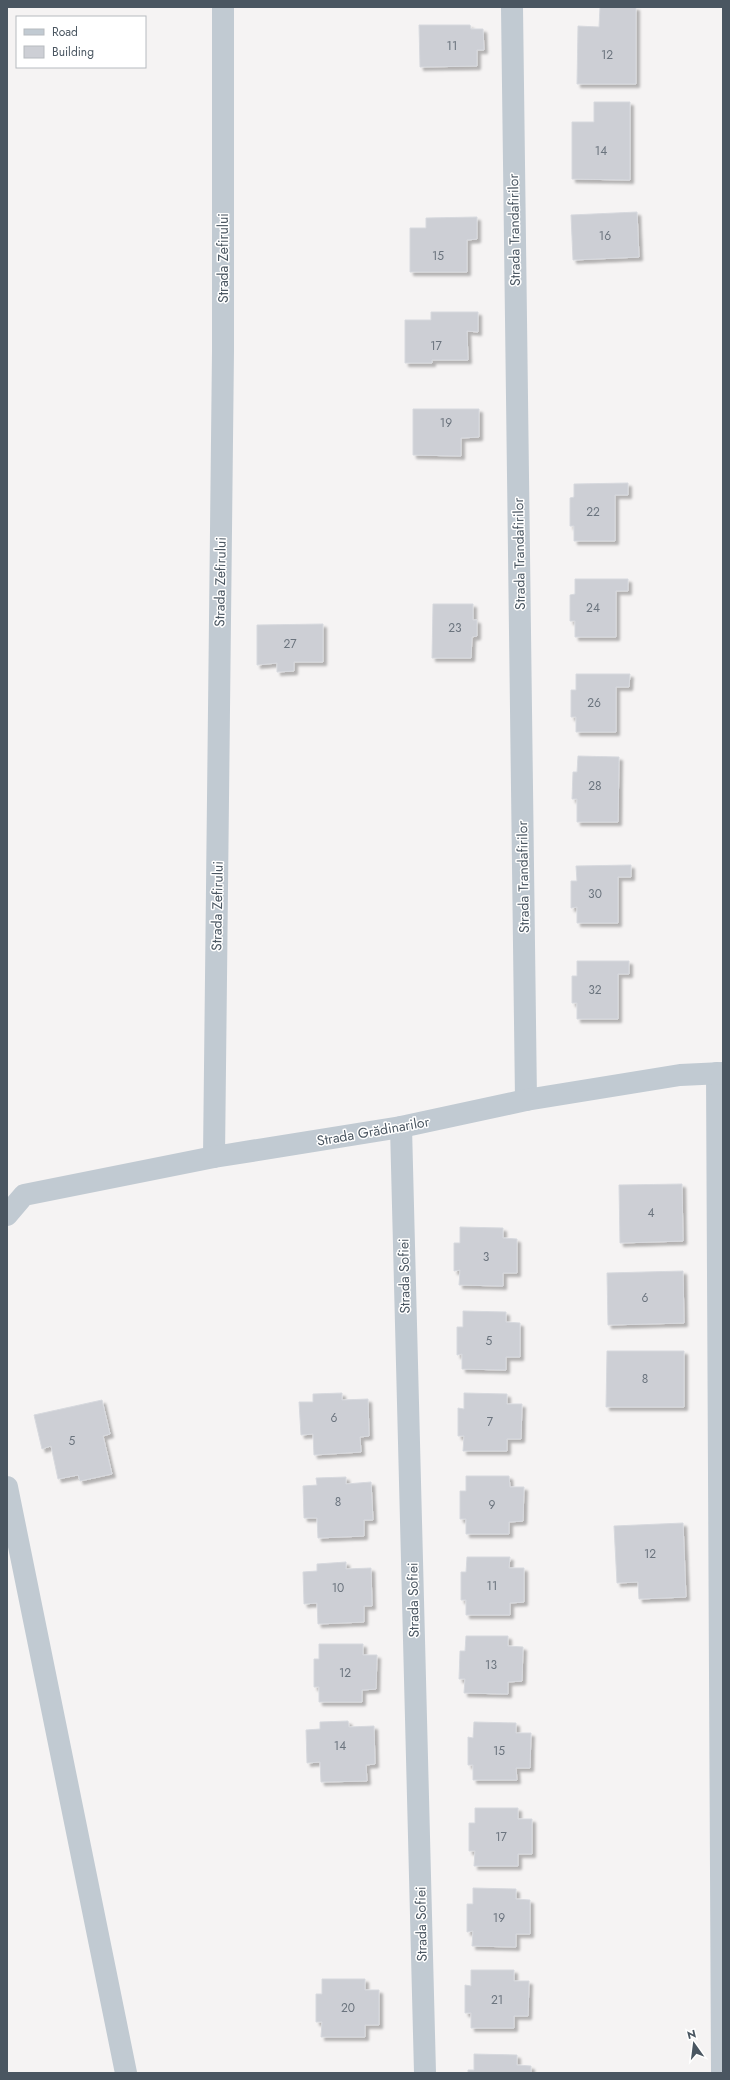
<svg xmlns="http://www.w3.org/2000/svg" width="730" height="2080" font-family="Jost,sans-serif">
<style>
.building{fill:#cdcfd5;stroke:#d7d9de;filter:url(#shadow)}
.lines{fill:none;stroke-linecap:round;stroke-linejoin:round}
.minor{stroke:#c1cad2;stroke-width:22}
.labels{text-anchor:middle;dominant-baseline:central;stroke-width:3;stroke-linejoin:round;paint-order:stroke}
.number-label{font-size:12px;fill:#6b747e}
.street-label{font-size:14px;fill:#4a5661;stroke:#fff}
</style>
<defs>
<filter id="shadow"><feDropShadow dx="3.5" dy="3.5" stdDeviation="1" flood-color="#0004"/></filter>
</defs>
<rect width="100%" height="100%" fill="#f5f3f3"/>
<!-- building -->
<g class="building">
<path d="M 600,7 L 636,7 L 636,84 L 577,84 L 578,26 L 599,27 Z"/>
<path d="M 419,25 L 470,25 L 471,29 L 483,29 L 484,50 L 477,50 L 477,66 L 420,67 Z"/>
<path d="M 594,102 L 630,102 L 630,180 L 572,179 L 572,122 L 594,122 Z"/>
<path d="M 637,212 L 639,257 L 573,260 L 571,215 Z"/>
<path d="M 477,217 L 477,239 L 467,240 L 467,272 L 410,272 L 410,228 L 426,228 L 426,218 Z"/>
<path d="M 431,312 L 478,312 L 478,332 L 467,331 L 468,360 L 432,360 L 432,363 L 405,363 L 405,320 L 431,320 Z"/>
<path d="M 413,409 L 479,409 L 479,437 L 461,438 L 461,456 L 413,455 Z"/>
<path d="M 628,483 L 628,495 L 615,495 L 615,541 L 574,541 L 574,526 L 570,526 L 570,498 L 574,497 L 574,484 Z"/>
<path d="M 575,579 L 628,579 L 628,591 L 616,591 L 616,637 L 575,637 L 575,621 L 570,621 L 570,595 L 575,594 Z"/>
<path d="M 433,604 L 473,604 L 473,620 L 477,620 L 477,636 L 472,637 L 471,658 L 432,658 Z"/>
<path d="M 323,624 L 323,662 L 294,662 L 294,671 L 277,672 L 277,663 L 257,665 L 257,625 Z"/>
<path d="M 576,674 L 630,674 L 629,687 L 616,687 L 616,732 L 576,732 L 576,717 L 571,717 L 571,690 L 576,690 Z"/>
<path d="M 578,756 L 619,757 L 618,822 L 577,822 L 577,799 L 572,799 L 573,772 L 577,772 Z"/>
<path d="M 631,865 L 631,877 L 618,877 L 618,923 L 577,923 L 577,907 L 571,908 L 571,881 L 577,881 L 576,866 Z"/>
<path d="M 577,961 L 629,961 L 629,974 L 618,974 L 618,1019 L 577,1019 L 577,1003 L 572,1003 L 572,976 L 577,976 Z"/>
<path d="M 682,1184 L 683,1241 L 620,1243 L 619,1185 Z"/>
<path d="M 460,1227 L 503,1228 L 503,1238 L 517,1239 L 517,1273 L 503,1273 L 503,1286 L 459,1285 L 460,1270 L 454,1271 L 454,1243 L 460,1243 Z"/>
<path d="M 683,1271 L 684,1323 L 608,1325 L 607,1273 Z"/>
<path d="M 463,1311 L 506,1312 L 506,1322 L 520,1323 L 520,1357 L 506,1357 L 506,1370 L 462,1369 L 462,1354 L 457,1355 L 457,1327 L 463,1327 Z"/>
<path d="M 607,1351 L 684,1351 L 684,1407 L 606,1407 Z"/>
<path d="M 342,1393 L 342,1400 L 368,1399 L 369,1436 L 360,1437 L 361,1452 L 314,1455 L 313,1434 L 301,1435 L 299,1402 L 313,1402 L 313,1394 Z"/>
<path d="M 464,1393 L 507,1394 L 507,1404 L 522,1404 L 521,1439 L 507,1439 L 507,1451 L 463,1451 L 464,1436 L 458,1436 L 458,1408 L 464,1409 Z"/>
<path d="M 102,1400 L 110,1434 L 103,1436 L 112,1474 L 80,1481 L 78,1475 L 58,1479 L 51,1446 L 42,1449 L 34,1415 Z"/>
<path d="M 466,1476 L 509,1476 L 510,1487 L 524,1487 L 523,1521 L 509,1522 L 509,1534 L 466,1534 L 466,1519 L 460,1519 L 460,1491 L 466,1491 Z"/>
<path d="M 346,1477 L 346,1484 L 371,1482 L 373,1520 L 364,1520 L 364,1536 L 318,1538 L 317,1518 L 304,1518 L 303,1486 L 317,1485 L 316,1478 Z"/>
<path d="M 683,1523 L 686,1597 L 639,1599 L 638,1582 L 617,1583 L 614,1526 Z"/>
<path d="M 467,1557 L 510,1557 L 509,1568 L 524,1568 L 524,1602 L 510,1603 L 510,1615 L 466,1615 L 466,1600 L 461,1600 L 461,1572 L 466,1572 Z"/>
<path d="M 346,1562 L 346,1569 L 371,1568 L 372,1606 L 364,1606 L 364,1622 L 318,1624 L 317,1603 L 304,1604 L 303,1572 L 317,1571 L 317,1564 Z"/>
<path d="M 466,1636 L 508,1636 L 508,1646 L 523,1647 L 522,1681 L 508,1682 L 508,1694 L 464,1693 L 465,1679 L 459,1679 L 460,1651 L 465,1651 Z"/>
<path d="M 319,1644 L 363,1644 L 363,1655 L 377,1655 L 376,1689 L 362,1690 L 362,1702 L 319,1702 L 319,1687 L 314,1687 L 314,1659 L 319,1659 Z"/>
<path d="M 348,1721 L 349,1727 L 374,1726 L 375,1764 L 366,1765 L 367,1781 L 321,1782 L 320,1762 L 307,1763 L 306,1730 L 320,1729 L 320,1722 Z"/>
<path d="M 474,1722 L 516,1723 L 516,1733 L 531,1733 L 530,1768 L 516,1768 L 517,1780 L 473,1780 L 473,1765 L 468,1765 L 468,1737 L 473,1738 Z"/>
<path d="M 475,1808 L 518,1808 L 518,1819 L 532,1819 L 532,1854 L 518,1854 L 518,1866 L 474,1866 L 475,1851 L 469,1851 L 469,1823 L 475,1823 Z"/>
<path d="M 473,1888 L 516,1889 L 516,1899 L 530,1900 L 530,1934 L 516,1934 L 516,1947 L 472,1946 L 473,1931 L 467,1932 L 467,1904 L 473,1904 Z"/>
<path d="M 471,1970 L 514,1970 L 514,1981 L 529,1981 L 528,2016 L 514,2016 L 514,2028 L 471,2028 L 471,2013 L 465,2013 L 465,1985 L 471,1986 Z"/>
<path d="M 322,1979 L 365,1979 L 365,1990 L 379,1990 L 379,2025 L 365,2025 L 365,2037 L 321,2037 L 322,2022 L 316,2022 L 316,1994 L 322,1994 Z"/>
<path d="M 474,2054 L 517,2055 L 517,2065 L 531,2066 L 531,2073 L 468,2073 L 468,2070 L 474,2070 Z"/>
</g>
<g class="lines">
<!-- minor -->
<g class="minor">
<path d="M 512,7 L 526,1100"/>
<path d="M 717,1073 L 722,2073"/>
<path d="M 401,1127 L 425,2073"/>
<path d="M 214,1157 L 223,351 L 223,7"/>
<path d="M 7,1215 L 24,1195 L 214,1157 L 401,1127 L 526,1100 L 680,1075 L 723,1073"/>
<path d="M 7,1487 L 126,2073"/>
</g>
</g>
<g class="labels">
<!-- number labels -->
<g class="number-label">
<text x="452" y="46">11</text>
<text x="607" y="55">12</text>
<text x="601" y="151">14</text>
<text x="605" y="236">16</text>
<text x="438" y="256">15</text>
<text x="436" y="346">17</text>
<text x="446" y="423">19</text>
<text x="593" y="512">22</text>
<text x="593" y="608">24</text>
<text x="455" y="628">23</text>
<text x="290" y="644">27</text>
<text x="594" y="703">26</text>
<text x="595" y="786">28</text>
<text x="595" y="894">30</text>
<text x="595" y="990">32</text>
<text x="651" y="1213">4</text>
<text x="486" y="1257">3</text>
<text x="645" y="1298">6</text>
<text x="489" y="1341">5</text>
<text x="645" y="1379">8</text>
<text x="334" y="1418">6</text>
<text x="490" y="1422">7</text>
<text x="72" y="1441">5</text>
<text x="338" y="1502">8</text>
<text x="492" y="1505">9</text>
<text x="650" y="1554">12</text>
<text x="492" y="1586">11</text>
<text x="338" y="1588">10</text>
<text x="491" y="1665">13</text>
<text x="345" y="1673">12</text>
<text x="340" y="1746">14</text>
<text x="499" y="1751">15</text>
<text x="501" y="1837">17</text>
<text x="499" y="1918">19</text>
<text x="497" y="2000">21</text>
<text x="348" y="2008">20</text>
</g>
<!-- street labels -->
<g class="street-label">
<text transform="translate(514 230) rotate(-91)">Strada Trandafirilor</text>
<text transform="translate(223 258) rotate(-90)">Strada Zefirului</text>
<text transform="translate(519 554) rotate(-91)">Strada Trandafirilor</text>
<text transform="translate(220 582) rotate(-89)">Strada Zefirului</text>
<text transform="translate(523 877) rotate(-91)">Strada Trandafirilor</text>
<text transform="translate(217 906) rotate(-89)">Strada Zefirului</text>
<text transform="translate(373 1131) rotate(-10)">Strada Grădinarilor</text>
<text transform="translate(404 1276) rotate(-91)">Strada Sofiei</text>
<text transform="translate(413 1600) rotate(-91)">Strada Sofiei</text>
<text transform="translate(421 1924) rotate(-91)">Strada Sofiei</text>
</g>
</g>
<!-- border -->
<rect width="730" height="2080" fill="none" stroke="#4a5661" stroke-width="16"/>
<!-- legend -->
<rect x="16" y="16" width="130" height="52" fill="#ffffff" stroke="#b7bbc0"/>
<rect x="24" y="29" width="20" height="6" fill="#c1cad2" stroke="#b7bbc0"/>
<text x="52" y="36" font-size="12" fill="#4a5661">Road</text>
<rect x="24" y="46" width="20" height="12" fill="#cdcfd5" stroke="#b7bbc0"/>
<text x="52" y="56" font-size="12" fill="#4a5661">Building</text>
<!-- north arrow -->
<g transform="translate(694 2044) rotate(346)" stroke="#ffffff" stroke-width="3" paint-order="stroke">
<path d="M0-3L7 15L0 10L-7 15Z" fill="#4a5661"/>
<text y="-6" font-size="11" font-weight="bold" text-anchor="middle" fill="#4a5661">N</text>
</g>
</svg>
